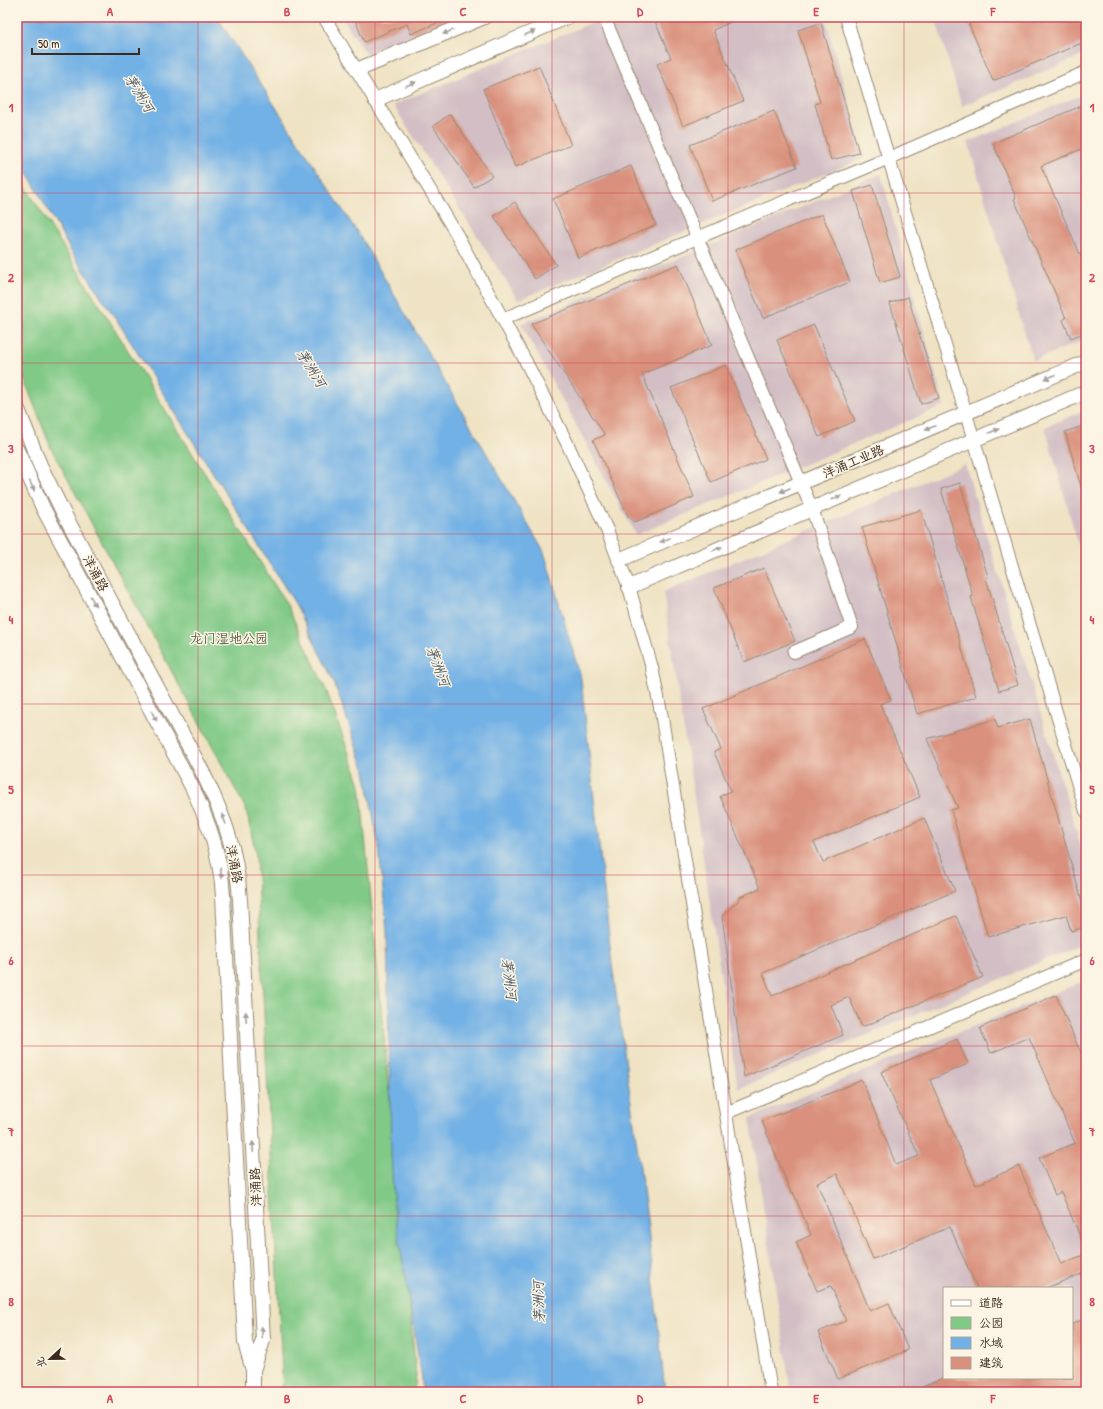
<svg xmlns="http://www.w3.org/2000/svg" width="1103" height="1409" font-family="'Patrick Hand','LXGW WenKai TC',sans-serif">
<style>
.industrial{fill:#d2bec4;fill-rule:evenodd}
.green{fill:#80c986;stroke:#5e7a52}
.water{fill:#72b1e5;stroke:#566e82}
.building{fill:#d9907c}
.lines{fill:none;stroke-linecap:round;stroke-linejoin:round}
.minor-casing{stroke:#958671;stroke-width:14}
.tertiary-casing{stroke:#958671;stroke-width:16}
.minor{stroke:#fff;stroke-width:12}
.tertiary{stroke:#fff;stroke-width:14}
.oneway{fill:#a79f9a}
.grid{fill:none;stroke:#d1495b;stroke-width:1;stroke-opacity:0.55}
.labels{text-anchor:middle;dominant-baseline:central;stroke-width:3;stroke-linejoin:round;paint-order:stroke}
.street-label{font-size:13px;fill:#3b2a1e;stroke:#fcf5e5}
.park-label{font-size:13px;fill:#505a3d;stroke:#fcf5e5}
.water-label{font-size:14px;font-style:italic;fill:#4e5964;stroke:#fcf5e5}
.neatline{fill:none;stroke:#d1495b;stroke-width:1.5}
.grid-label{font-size:13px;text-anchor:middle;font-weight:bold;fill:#d1495b}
</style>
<rect width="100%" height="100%" fill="#fcf5e5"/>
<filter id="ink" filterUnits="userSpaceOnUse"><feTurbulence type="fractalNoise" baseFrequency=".025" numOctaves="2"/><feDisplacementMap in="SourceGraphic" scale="8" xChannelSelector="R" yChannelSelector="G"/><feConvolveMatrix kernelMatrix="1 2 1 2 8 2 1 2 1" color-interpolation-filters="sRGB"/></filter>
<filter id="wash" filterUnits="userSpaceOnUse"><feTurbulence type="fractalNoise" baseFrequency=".012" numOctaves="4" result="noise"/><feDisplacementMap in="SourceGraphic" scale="16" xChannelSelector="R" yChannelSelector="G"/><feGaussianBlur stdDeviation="0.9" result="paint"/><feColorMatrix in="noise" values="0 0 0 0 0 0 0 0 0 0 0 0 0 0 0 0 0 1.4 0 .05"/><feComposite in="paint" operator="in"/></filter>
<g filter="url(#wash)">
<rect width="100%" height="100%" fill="#efe3c4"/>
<!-- industrial -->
<g class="industrial">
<path d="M 342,17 L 457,17 L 366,54 Z"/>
<path d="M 606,17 L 825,17 L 864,158 L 518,300 L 393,105 Z"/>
<path d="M 935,17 L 1086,17 L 1086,54 L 962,106 Z"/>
<path d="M 1086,93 L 1086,339 L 1033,361 L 968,142 Z"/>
<path d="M 881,174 L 944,406 L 636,535 L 521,324 Z"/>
<path d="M 1086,410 L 1086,572 L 1045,427 Z"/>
<path d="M 965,464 L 1086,863 L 1086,943 L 738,1089 L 663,592 Z"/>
<path d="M 1086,980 L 1086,1392 L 791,1392 L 750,1118 ZM 944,1288 L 1072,1288 L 1072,1378 L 944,1378 Z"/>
</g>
<!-- green -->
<path class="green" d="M 17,173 L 287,605 L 327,692 L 360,784 L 416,1376 L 414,1392 L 283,1392 L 256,855 L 246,809 L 51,448 L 17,361 Z"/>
<!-- water -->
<path class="water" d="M 17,17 L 217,17 L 361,238 L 544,552 L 581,679 L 612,964 L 647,1219 L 665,1392 L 422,1392 L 422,1379 L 394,1208 L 391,1153 L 387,931 L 379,848 L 365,771 L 334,682 L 296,605 L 120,325 L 72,253 L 17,154 Z"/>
<g id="blocks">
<!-- building -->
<g class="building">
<path d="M 354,17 L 451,17 L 411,34 L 407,24 L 364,42 Z"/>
<path d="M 653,17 L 742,17 L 713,30 L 743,101 L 683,126 L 657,64 L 671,58 Z"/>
<path d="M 966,17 L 1086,17 L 1086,41 L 993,81 Z"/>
<path d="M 821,23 L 841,90 L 859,153 L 831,160 L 815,104 L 820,102 L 798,30 Z"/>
<path d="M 539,66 L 571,145 L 515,167 L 483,89 Z"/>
<path d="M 1086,104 L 1086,147 L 1041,166 L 1086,268 L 1086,332 L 1071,338 L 1063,320 L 1066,318 L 1014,199 L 1016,198 L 993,143 Z"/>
<path d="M 774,111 L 797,167 L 712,201 L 690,145 Z"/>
<path d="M 450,114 L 492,176 L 474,187 L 433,126 Z"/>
<path d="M 631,166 L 656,225 L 578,258 L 553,199 Z"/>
<path d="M 872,185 L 900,277 L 880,283 L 853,191 Z"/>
<path d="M 515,202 L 556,265 L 535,279 L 494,216 Z"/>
<path d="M 822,214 L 850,282 L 763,318 L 735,250 Z"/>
<path d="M 678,264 L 712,345 L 642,374 L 694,497 L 635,522 L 628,516 L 593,440 L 605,435 L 531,324 Z"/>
<path d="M 908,297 L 939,398 L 921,404 L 890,303 Z"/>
<path d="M 814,325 L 855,421 L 819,437 L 777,340 Z"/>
<path d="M 726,365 L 766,459 L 711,482 L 671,388 Z"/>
<path d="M 1083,426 L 1086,439 L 1086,492 L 1083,493 L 1065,432 Z"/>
<path d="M 960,483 L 988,577 L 986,578 L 1018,685 L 999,691 L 971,597 L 973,596 L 941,489 Z"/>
<path d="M 921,510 L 976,697 L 917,714 L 862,527 Z"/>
<path d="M 764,568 L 795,641 L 744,662 L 714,588 Z"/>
<path d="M 865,639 L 891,700 L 880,704 L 920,797 L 814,842 L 823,862 L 924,818 L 955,891 L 763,973 L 772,996 L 956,916 L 983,977 L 862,1027 L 849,997 L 831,1005 L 843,1035 L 744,1077 L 722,916 L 739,900 L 738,898 L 760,888 L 720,796 L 731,791 L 714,752 L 721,749 L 703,709 Z"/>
<path d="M 995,719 L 998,728 L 1030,719 L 1086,916 L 1086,927 L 1071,931 L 1066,915 L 988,937 L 951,810 L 958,808 L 927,739 Z"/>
<path d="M 1056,995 L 1086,1065 L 1086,1250 L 1061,1192 L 1055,1195 L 1039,1158 L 1075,1143 L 1029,1037 L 991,1053 L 980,1028 Z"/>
<path d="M 957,1039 L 968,1064 L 930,1080 L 976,1185 L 1019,1166 L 1061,1264 L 1086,1254 L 1086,1272 L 1046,1288 L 977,1288 L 950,1227 L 873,1259 L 837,1174 L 817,1183 L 870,1311 L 889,1303 L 908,1350 L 838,1379 L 818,1332 L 846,1321 L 831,1286 L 817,1291 L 796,1242 L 811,1235 L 793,1192 L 791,1193 L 762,1121 L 862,1080 L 896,1165 L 919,1156 L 881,1072 Z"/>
<path d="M 1086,1318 L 1086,1392 L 910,1392 L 943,1378 L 1072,1378 L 1072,1324 Z"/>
</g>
</g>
</g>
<g filter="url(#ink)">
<use href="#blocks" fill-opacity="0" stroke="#958671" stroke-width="1"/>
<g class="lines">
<defs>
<g id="minor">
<path d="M 324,17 L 438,203 L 457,235 L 525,360 L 567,443 L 607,530 L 629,587 L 652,668 L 661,712 L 771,1392"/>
<path d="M 604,17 L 801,483 L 812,509 L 852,627 L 794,652"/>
<path d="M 846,17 L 1086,811"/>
<path d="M 503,319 L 889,158 L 1086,72"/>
<path d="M 726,1113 L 1086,960"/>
</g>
<g id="tertiary">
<path d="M 357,70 L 484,17"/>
<path d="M 375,100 L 567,17"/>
<path d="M 17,407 L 40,465 L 62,510 L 201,769 C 223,814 237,849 240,900 L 263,1340 L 253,1370"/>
<path d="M 17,450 L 43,508 L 193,789 C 209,824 221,856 223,896 L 245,1342 L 253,1370 L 253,1392"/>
<path d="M 619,560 L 1086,362"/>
<path d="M 629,587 L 1086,392"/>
</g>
</defs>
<!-- minor casing -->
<use href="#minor" class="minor-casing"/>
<!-- tertiary casing -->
<use href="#tertiary" class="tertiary-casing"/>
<!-- minor -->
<use href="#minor" class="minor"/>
<!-- tertiary -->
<use href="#tertiary" class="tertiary"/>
</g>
<!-- one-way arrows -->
<defs><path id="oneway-solid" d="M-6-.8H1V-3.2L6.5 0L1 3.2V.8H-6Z"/></defs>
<g class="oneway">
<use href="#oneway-solid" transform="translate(448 32) rotate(157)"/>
<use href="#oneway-solid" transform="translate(530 33) rotate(-23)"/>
<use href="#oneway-solid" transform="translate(411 84) rotate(-23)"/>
<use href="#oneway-solid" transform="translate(1050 377) rotate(157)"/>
<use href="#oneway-solid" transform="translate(930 428) rotate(157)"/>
<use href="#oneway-solid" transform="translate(994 431) rotate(-23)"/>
<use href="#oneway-solid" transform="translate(32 486) rotate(65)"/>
<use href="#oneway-solid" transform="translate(785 490) rotate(157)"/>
<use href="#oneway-solid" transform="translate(836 498) rotate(-23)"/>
<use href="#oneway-solid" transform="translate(665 540) rotate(157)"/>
<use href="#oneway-solid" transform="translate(717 549) rotate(-23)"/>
<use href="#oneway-solid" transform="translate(93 601) rotate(62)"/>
<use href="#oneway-solid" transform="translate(154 716) rotate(62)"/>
<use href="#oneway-solid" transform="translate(224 819) rotate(-110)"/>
<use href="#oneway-solid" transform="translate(221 873) rotate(81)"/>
<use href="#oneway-solid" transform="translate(246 1017) rotate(-93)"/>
<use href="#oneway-solid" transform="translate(253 1147) rotate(-93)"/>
<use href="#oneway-solid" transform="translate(262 1332) rotate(-93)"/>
</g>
</g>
<!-- grid -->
<path class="grid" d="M 198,17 L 198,1392M 375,17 L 375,1392M 552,17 L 552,1392M 728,17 L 728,1392M 904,17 L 904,1392M 17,193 L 1086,193M 17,363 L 1086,363M 17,534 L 1086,534M 17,704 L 1086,704M 17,875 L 1086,875M 17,1046 L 1086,1046M 17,1216 L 1086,1216"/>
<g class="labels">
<!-- street labels -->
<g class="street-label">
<text transform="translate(853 461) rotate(-23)">洋涌工业路</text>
<text transform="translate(96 573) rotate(62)">洋涌路</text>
<text transform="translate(235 864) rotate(79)">洋涌路</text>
<text transform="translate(255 1187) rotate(-93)">洋涌路</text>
</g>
<!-- park labels -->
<g class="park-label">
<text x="229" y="638">龙门湿地公园</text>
</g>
<!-- water labels -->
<g class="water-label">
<text transform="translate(140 93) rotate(58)">茅洲河</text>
<text transform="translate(312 368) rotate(58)">茅洲河</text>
<text transform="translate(439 666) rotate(69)">茅洲河</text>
<text transform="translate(510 979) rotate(83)">茅洲河</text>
<text transform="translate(538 1302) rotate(-92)">茅洲河</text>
</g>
</g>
<!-- margin -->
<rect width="1103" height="1409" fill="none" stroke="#fcf5e5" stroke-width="44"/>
<!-- legend -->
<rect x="943" y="1287" width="130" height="92" fill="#fcf5e5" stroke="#afa495"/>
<rect x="951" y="1300" width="20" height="6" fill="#ffffff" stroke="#afa495"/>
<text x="979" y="1307" font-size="12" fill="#3b2a1e">道路</text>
<rect x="951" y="1317" width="20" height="12" fill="#80c986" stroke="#afa495"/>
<text x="979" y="1327" font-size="12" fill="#3b2a1e">公园</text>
<rect x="951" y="1337" width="20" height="12" fill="#72b1e5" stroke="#afa495"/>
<text x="979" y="1347" font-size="12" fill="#3b2a1e">水域</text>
<rect x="951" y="1357" width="20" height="12" fill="#d9907c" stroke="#afa495"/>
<text x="979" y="1367" font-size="12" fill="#3b2a1e">建筑</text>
<!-- north arrow -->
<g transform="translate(50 1359) rotate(248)" stroke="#fcf5e5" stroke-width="3" paint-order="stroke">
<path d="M0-3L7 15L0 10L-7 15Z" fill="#3b2a1e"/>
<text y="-6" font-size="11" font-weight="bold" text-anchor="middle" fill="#3b2a1e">北</text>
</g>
<!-- scale -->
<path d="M32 48v6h107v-6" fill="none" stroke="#3b2a1e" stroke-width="2"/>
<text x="38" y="48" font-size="12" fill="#3b2a1e" stroke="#fcf5e5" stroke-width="3" paint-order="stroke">50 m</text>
<rect x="22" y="22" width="1059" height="1365" class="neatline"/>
<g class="grid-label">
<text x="110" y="16">A</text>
<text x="287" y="16">B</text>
<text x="463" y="16">C</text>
<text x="640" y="16">D</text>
<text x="816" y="16">E</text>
<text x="993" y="16">F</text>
<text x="11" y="112">1</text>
<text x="1092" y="112">1</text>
<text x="11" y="282">2</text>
<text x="1092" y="282">2</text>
<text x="11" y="453">3</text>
<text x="1092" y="453">3</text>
<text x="11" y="624">4</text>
<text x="1092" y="624">4</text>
<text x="11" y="794">5</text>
<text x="1092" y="794">5</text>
<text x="11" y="965">6</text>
<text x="1092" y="965">6</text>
<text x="11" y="1136">7</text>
<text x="1092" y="1136">7</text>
<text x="11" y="1306">8</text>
<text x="1092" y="1306">8</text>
<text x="110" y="1403">A</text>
<text x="287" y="1403">B</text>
<text x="463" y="1403">C</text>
<text x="640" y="1403">D</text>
<text x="816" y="1403">E</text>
<text x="993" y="1403">F</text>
</g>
</svg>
